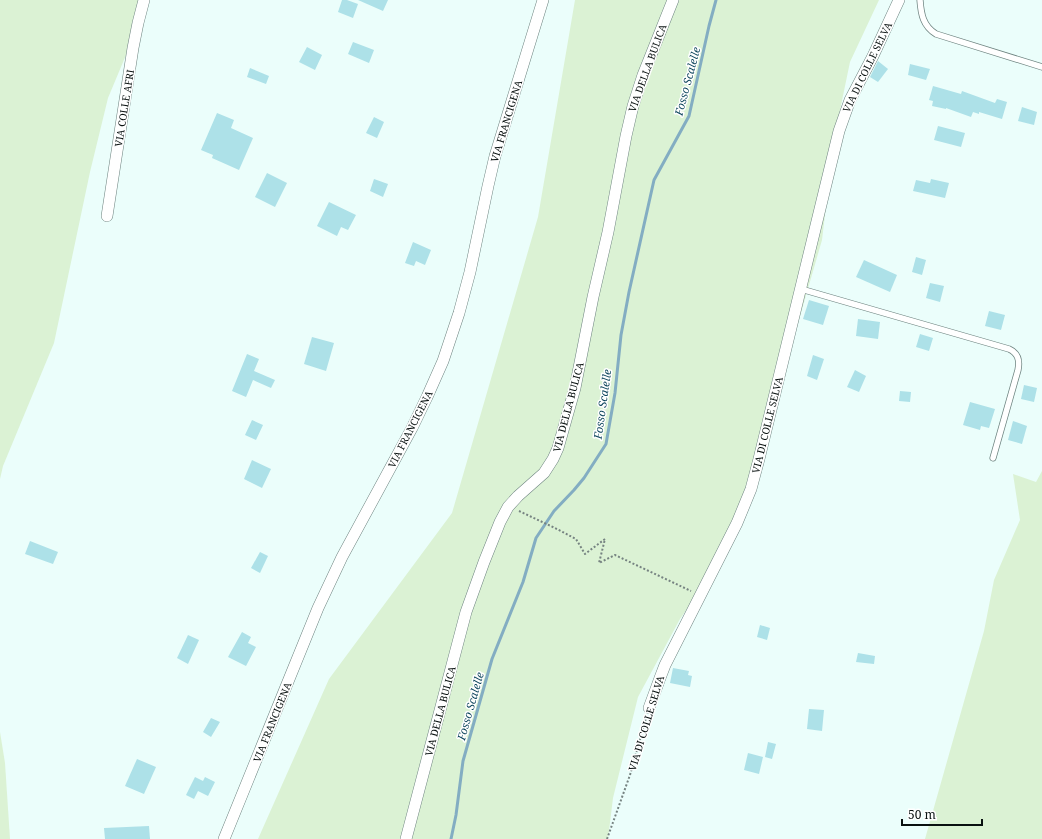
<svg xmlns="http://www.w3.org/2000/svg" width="1042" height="839" font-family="'Noto Serif',serif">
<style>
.green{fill:#dbf2d4}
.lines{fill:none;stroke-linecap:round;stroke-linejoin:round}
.stream{stroke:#83adc2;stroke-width:3}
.building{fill:#ade1e8}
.service-casing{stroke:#6e8480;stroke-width:7}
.minor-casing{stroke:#6e8480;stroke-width:12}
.path{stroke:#768381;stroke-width:2;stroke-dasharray:2 2;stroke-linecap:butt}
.service{stroke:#fff;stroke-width:5.5}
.minor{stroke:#fff;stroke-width:11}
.labels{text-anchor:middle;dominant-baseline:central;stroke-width:3;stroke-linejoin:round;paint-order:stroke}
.street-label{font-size:10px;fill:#091110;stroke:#fff}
.water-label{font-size:11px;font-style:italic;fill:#0e465d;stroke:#fff}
</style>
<rect width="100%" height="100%" fill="#ebfefb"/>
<!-- green -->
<g class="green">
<path d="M 0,0 L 149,0 L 108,98 L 90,172 L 54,343 L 3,466 L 0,479 Z"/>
<path d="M 575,0 L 879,0 L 850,62 L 834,139 L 822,240 L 786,365 L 758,451 L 720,561 L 680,619 L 638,697 L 613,798 L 608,839 L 258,839 L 329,679 L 452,513 L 538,217 Z"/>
<path d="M 1042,471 L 1042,839 L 925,839 L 984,631 L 994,580 L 1020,520 L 1013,474 L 1036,482 Z"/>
<path d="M 0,732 L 5,763 L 10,839 L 0,839 Z"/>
</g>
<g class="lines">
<!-- stream -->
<path class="stream" d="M 451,839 L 456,815 L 463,761 L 492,659 L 523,582 L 536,538 L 554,511 L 574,490 L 584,478 L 606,444 L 615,393 L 621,335 L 629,292 L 654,180 L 689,116 L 709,26 L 716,0"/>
</g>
<!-- building -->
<g class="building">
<path d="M 342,0 L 347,0 L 358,4 L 353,18 L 338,12 Z"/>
<path d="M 358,0 L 388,0 L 383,11 Z"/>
<path d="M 353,42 L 374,50 L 369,63 L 348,54 Z"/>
<path d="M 307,47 L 322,55 L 315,70 L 299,62 Z"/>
<path d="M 878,61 L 888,69 L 878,82 L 870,77 Z"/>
<path d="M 910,64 L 930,69 L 926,80 L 908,75 Z"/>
<path d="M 250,68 L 269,76 L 266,84 L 247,77 Z"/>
<path d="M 933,86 L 961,94 L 962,91 L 995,103 L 997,99 L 1007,102 L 1002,119 L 979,112 L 979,114 L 973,112 L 971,117 L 946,108 L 946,109 L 932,106 L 933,101 L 929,100 Z"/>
<path d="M 1022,107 L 1037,112 L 1034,125 L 1018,121 Z"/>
<path d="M 217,113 L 234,120 L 231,128 L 253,138 L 239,170 L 212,158 L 213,155 L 201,150 Z"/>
<path d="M 374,117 L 384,122 L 377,138 L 366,133 Z"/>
<path d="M 938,126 L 965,133 L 961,147 L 934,140 Z"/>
<path d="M 267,173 L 287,183 L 275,207 L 255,197 Z"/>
<path d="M 374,179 L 388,184 L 383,197 L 370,191 Z"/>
<path d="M 931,179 L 949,183 L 945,198 L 913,191 L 916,180 L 930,183 Z"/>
<path d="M 329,202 L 356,215 L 348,230 L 341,227 L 337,236 L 317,226 Z"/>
<path d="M 413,242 L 431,250 L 425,265 L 416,261 L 414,266 L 405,263 Z"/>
<path d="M 916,257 L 926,260 L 922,275 L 912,272 Z"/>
<path d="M 864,260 L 897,275 L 890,292 L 856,277 Z"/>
<path d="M 930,283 L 944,286 L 940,302 L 926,298 Z"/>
<path d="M 809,300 L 829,306 L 823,325 L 803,319 Z"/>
<path d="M 989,311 L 1005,315 L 1001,330 L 985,326 Z"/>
<path d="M 858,319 L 880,322 L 878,339 L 856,336 Z"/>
<path d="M 920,334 L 933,338 L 929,351 L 916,347 Z"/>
<path d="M 312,337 L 334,343 L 326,371 L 304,364 Z"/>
<path d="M 247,354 L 259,359 L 254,371 L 275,380 L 271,388 L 253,380 L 246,397 L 232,391 Z"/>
<path d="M 813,355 L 824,359 L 817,380 L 807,376 Z"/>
<path d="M 855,370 L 866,376 L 859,392 L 847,387 Z"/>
<path d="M 1024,385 L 1037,388 L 1034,402 L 1021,399 Z"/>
<path d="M 900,391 L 911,392 L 910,402 L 899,401 Z"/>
<path d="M 970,402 L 995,409 L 989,428 L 981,426 L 980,430 L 963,425 Z"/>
<path d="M 252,420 L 263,425 L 256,440 L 245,435 Z"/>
<path d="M 1013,421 L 1027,426 L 1022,444 L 1008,440 Z"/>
<path d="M 252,460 L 271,469 L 262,488 L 244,479 Z"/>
<path d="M 30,541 L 58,552 L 53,564 L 25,554 Z"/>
<path d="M 260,552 L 268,556 L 260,573 L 251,568 Z"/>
<path d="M 760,625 L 770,628 L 767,640 L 757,637 Z"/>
<path d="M 242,632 L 251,637 L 248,643 L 256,647 L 246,666 L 228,657 Z"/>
<path d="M 188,635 L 199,640 L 188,664 L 177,658 Z"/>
<path d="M 858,653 L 875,656 L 874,664 L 856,662 Z"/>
<path d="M 673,668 L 689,671 L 688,675 L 692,676 L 690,687 L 670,683 Z"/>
<path d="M 809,709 L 824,710 L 822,731 L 807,729 Z"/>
<path d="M 211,718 L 220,722 L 211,737 L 203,732 Z"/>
<path d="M 768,742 L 776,744 L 772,759 L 765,757 Z"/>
<path d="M 748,753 L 763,757 L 759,774 L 744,770 Z"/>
<path d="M 137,759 L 156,767 L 144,794 L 125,786 Z"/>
<path d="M 195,777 L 203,781 L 205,777 L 215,782 L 208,796 L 198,791 L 194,799 L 186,795 Z"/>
<path d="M 149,826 L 150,839 L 105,839 L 104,828 Z"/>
</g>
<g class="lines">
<defs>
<g id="service">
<path d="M 920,0 C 921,14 923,26 936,34 L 1042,67"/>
<path d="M 801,289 L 1009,349 C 1018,353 1020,360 1018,370 L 993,458"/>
</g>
<g id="minor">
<path d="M 107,216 L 133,48 L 138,23 L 144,0"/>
<path d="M 649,708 L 660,678 L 665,665 L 737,523 L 751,489 L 759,459 L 839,131 L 850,100 L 873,56 L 899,0"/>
<path d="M 224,839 L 318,608 L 342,557 L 412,428 L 427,397 L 443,361 L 459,313 L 470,272 L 488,186 L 495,156 L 543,0"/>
<path d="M 406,839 L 466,612 L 484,562 L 500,522 L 508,507 L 518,496 L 544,473 L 553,459 L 558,448 L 575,388 L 593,297 L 608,232 L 626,136 L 633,106 L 643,75 L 673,0"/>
</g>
</defs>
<!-- service casing -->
<use href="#service" class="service-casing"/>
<!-- minor casing -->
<use href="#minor" class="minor-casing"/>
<!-- path -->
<g class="path">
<path d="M 519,511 L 555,528 L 576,539 L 585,554 L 605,539 L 599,563 L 615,555 L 691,591"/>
<path d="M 607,839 L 630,775 L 646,718"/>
</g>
<!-- service -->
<use href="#service" class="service"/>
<!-- minor -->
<use href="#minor" class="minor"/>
</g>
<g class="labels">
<!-- street labels -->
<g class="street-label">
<text transform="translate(867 67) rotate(-64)">VIA DI COLLE SELVA</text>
<text transform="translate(647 68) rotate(-70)">VIA DELLA BULICA</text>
<text transform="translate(124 108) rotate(-81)">VIA COLLE AFRI</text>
<text transform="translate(506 121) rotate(-73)">VIA FRANCIGENA</text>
<text transform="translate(568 407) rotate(-75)">VIA DELLA BULICA</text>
<text transform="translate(767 425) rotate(-76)">VIA DI COLLE SELVA</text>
<text transform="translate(410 429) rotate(-63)">VIA FRANCIGENA</text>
<text transform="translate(440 711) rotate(-75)">VIA DELLA BULICA</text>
<text transform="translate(272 722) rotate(-68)">VIA FRANCIGENA</text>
<text transform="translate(646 723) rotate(-73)">VIA DI COLLE SELVA</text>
</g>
<!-- water labels -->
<g class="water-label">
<text transform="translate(687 81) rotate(-75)">Fosso Scalelle</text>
<text transform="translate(602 404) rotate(-82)">Fosso Scalelle</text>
<text transform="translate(470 706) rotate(-74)">Fosso Scalelle</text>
</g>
</g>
<!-- scale -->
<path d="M902 819v6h80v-6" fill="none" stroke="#091110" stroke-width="2"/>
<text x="908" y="819" font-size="12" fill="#091110" stroke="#ffffff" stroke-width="3" paint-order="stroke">50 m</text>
</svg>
